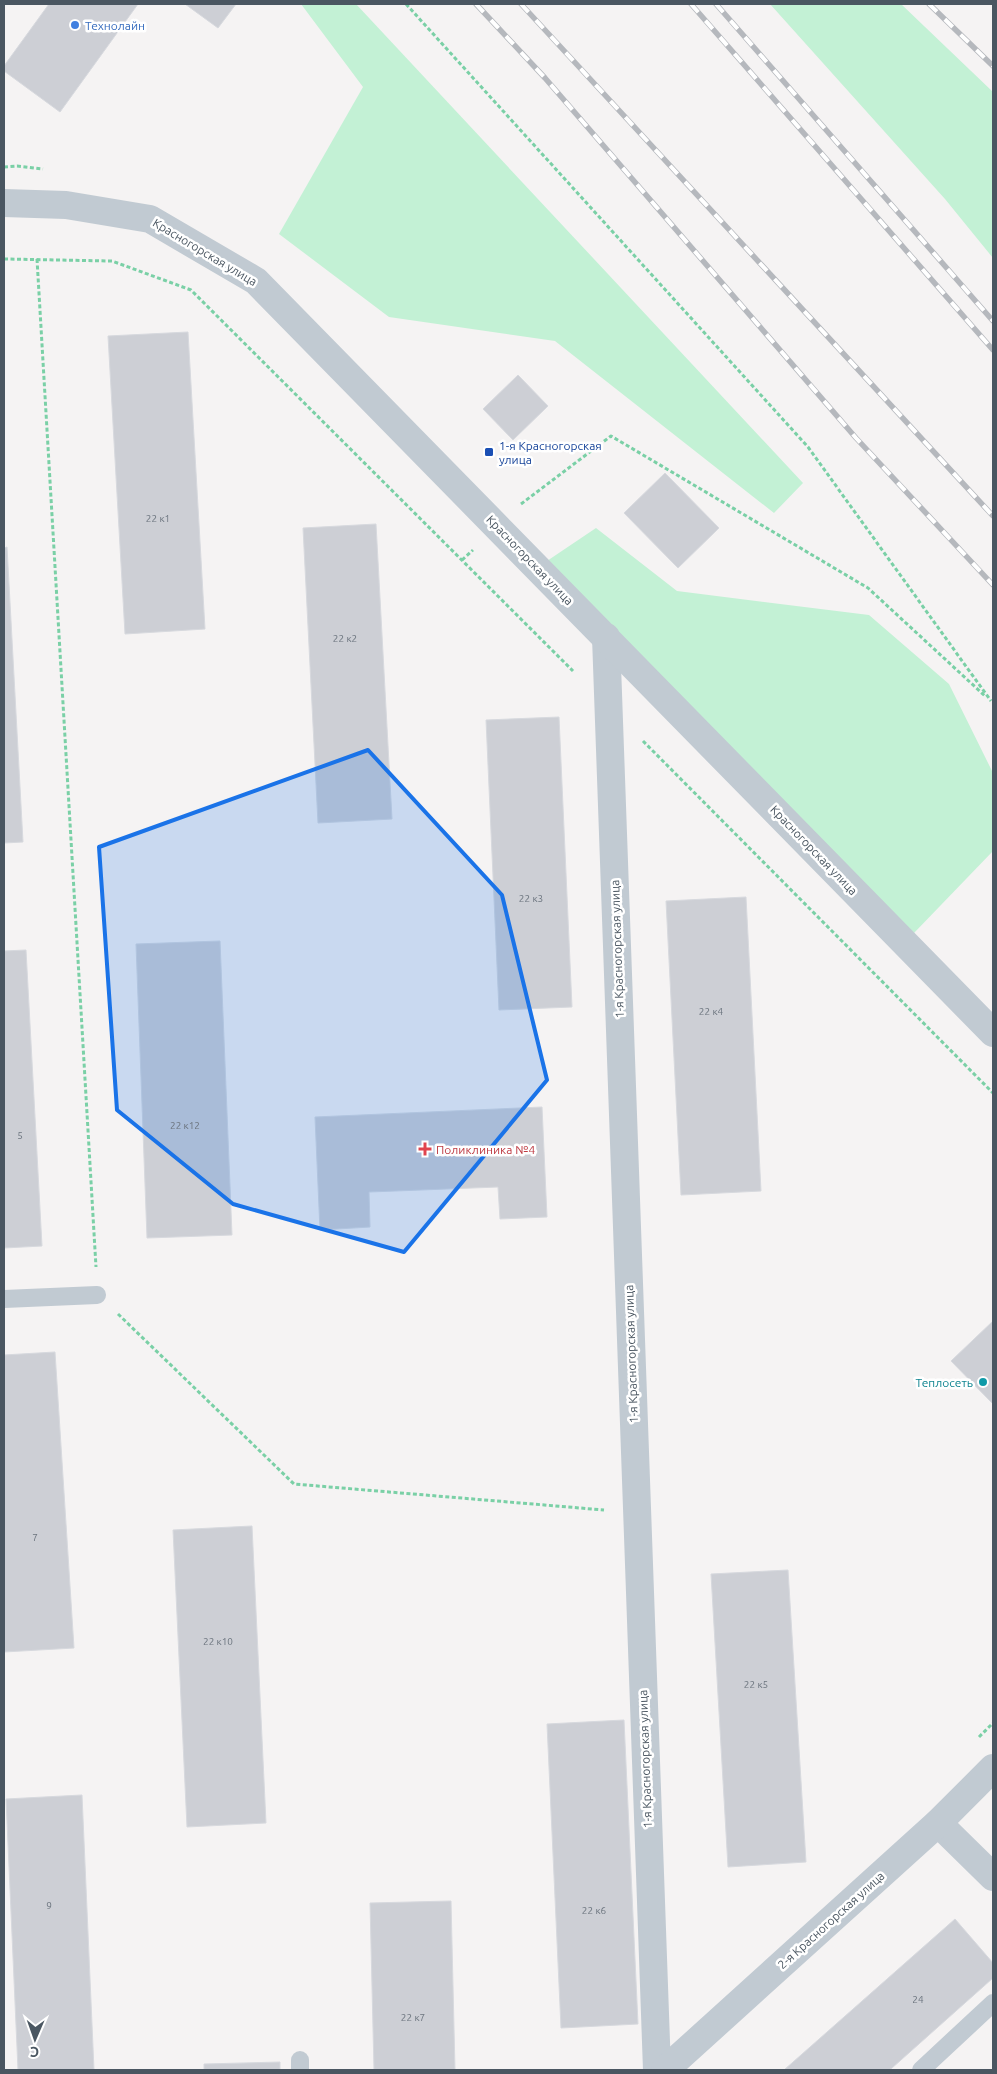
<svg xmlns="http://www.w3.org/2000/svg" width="997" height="2074" font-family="Ubuntu,sans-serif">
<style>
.green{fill:#c3f1d5}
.building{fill:#cdcfd5;stroke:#d7d9de}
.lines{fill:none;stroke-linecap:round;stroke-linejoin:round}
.path{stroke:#7ad0a6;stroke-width:3;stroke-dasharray:4 2.5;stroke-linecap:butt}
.service{stroke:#c1cad2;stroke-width:18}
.minor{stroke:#c1cad2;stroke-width:28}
.tertiary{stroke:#c1cad2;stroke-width:28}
.rail-casing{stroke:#b5b8bd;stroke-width:5.5}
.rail{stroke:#fff;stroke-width:4;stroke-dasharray:11;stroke-linecap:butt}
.marked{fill:#1a73e8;fill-opacity:0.2;stroke:#1a73e8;stroke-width:4;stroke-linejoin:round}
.shop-dot{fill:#3f7fe0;stroke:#fff;stroke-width:2}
.transit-dot{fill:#1a4fb4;stroke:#fff;stroke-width:2}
.health-dot{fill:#e0444e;stroke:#fff;stroke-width:2}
.culture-dot{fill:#0f9aa8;stroke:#fff;stroke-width:2}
.labels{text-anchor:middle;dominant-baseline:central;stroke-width:5;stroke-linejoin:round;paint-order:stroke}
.number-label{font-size:10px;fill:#6b747e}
.shop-label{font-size:12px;fill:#366cbe;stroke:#fff;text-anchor:start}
.street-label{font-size:12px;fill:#4a5661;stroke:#fff}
.transit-label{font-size:12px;fill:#164399;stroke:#fff;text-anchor:start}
.health-label{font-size:12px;fill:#be3a42;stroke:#fff;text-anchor:start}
.culture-label{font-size:12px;fill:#0d838f;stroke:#fff;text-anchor:end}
</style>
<rect width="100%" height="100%" fill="#f5f3f3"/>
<!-- green -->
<g class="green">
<path d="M 301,4 L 356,4 L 803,483 L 774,513 L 555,341 L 389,317 L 279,234 L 363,87 Z"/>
<path d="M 770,4 L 901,4 L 993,92 L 993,258 L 945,199 Z"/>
<path d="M 596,528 L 677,591 L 869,615 L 949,684 L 993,773 L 993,851 L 914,933 L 544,563 Z"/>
</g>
<!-- building -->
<g class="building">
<path d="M 49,4 L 138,4 L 60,112 L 4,71 L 4,66 Z"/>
<path d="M 185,4 L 236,4 L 218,28 Z"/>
<path d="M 188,332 L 205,629 L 125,634 L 108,336 Z"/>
<path d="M 518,375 L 548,406 L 513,440 L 483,409 Z"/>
<path d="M 665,473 L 719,528 L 678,568 L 624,513 Z"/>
<path d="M 376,524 L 392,819 L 318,823 L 303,528 Z"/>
<path d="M 7,547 L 23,842 L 4,843 L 4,548 Z"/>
<path d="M 559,717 L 572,1007 L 499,1010 L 486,720 Z"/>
<path d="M 746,897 L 761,1191 L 681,1195 L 666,901 Z"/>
<path d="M 220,941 L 232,1235 L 147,1238 L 136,944 Z"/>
<path d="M 26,950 L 42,1246 L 4,1248 L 4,951 Z"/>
<path d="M 542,1107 L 547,1217 L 500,1219 L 498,1187 L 369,1192 L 370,1227 L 320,1230 L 315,1117 Z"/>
<path d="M 993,1321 L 993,1404 L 951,1361 Z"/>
<path d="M 55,1352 L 74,1648 L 4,1652 L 4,1355 Z"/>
<path d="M 252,1526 L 266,1823 L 187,1827 L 173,1530 Z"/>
<path d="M 788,1570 L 806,1862 L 728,1867 L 711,1574 Z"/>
<path d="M 624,1720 L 638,2024 L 561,2028 L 547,1724 Z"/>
<path d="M 82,1795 L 94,2070 L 18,2070 L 6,1799 Z"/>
<path d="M 451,1901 L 455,2070 L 374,2070 L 370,1903 Z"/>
<path d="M 955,1919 L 993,1963 L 993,1978 L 892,2068 L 889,2070 L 784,2070 Z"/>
<path d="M 280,2062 L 280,2070 L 204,2070 L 204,2064 Z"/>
</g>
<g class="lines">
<!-- path -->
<g class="path">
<path d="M 406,4 L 808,447 L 991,701"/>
<path d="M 4,167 L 17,166 L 43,169"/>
<path d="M 4,259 L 112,261 L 191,290 L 573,671"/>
<path d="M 37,259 L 96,1267"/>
<path d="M 521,504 L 611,436 L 868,588 L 985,696"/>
<path d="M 462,560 L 473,550"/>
<path d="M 643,741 L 993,1093"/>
<path d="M 118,1314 L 294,1484 L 604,1510"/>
<path d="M 979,1737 L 993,1723"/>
</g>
<!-- service -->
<g class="service">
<path d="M 4,1299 L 97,1295"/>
<path d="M 300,2060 L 300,2070"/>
<path d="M 921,2070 L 993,2003"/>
</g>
<!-- minor -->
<g class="minor">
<path d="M 606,637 L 657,2070"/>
<path d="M 938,1823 L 993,1877"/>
</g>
<!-- tertiary -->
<g class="tertiary">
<path d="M 4,203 L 66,205 L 150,219 L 256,281 L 993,1033"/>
<path d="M 665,2070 L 938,1823 L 993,1768"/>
</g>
<defs>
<g id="rail">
<path d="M 476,4 L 545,78 L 856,438 L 993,585"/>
<path d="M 521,4 L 993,516"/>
<path d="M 691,4 L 993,350"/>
<path d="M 716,4 L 993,321"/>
<path d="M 929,4 L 993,66"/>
</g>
</defs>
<!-- rail casing -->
<use href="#rail" class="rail-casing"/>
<!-- rail -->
<use href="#rail" class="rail"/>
</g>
<!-- marked area -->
<path class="marked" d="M 368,750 L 502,895 L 547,1080 L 404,1252 L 233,1204 L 117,1110 L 99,847 Z"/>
<!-- markers -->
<circle class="shop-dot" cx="75" cy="25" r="5"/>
<rect class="transit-dot" x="484" y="447" width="10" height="10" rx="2.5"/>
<path class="health-dot" d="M422.5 1141.5h5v5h5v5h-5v5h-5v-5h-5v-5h5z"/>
<circle class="culture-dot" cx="983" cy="1382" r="5"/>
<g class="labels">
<!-- number labels -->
<g class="number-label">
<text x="158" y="518">22 к1</text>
<text x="345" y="638">22 к2</text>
<text x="531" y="898">22 к3</text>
<text x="711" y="1011">22 к4</text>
<text x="185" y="1125">22 к12</text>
<text x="20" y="1135">5</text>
<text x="35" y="1537">7</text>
<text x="218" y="1641">22 к10</text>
<text x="756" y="1684">22 к5</text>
<text x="49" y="1905">9</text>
<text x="594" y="1910">22 к6</text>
<text x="918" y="1999">24</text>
<text x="413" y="2017">22 к7</text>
</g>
<!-- shop labels -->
<g class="shop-label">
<text x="85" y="25">Технолайн</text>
</g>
<!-- street labels -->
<g class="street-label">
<text transform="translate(205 252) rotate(31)">Красногорская улица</text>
<text transform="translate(530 560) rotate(46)">Красногорская улица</text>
<text transform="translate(814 850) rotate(46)">Красногорская улица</text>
<text transform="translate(617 949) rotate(-92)">1-я Красногорская улица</text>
<text transform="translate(631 1354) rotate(-92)">1-я Красногорская улица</text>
<text transform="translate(645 1759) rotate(-92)">1-я Красногорская улица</text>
<text transform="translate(831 1920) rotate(-42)">2-я Красногорская улица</text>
</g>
<!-- transit labels -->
<g class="transit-label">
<text x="499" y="445">1-я Красногорская<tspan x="499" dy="14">улица</tspan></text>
</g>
<!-- health labels -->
<g class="health-label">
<text x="436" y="1149">Поликлиника №4</text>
</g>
<!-- culture labels -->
<g class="culture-label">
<text x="973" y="1382">Теплосеть</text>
</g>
</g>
<!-- border -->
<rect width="997" height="2074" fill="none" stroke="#4a5661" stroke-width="10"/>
<!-- north arrow -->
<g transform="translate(35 2039) rotate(182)" stroke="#ffffff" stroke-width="4" paint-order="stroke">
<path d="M0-4L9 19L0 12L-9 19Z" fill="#4a5661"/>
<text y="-8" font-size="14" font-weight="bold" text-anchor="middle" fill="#4a5661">С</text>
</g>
</svg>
